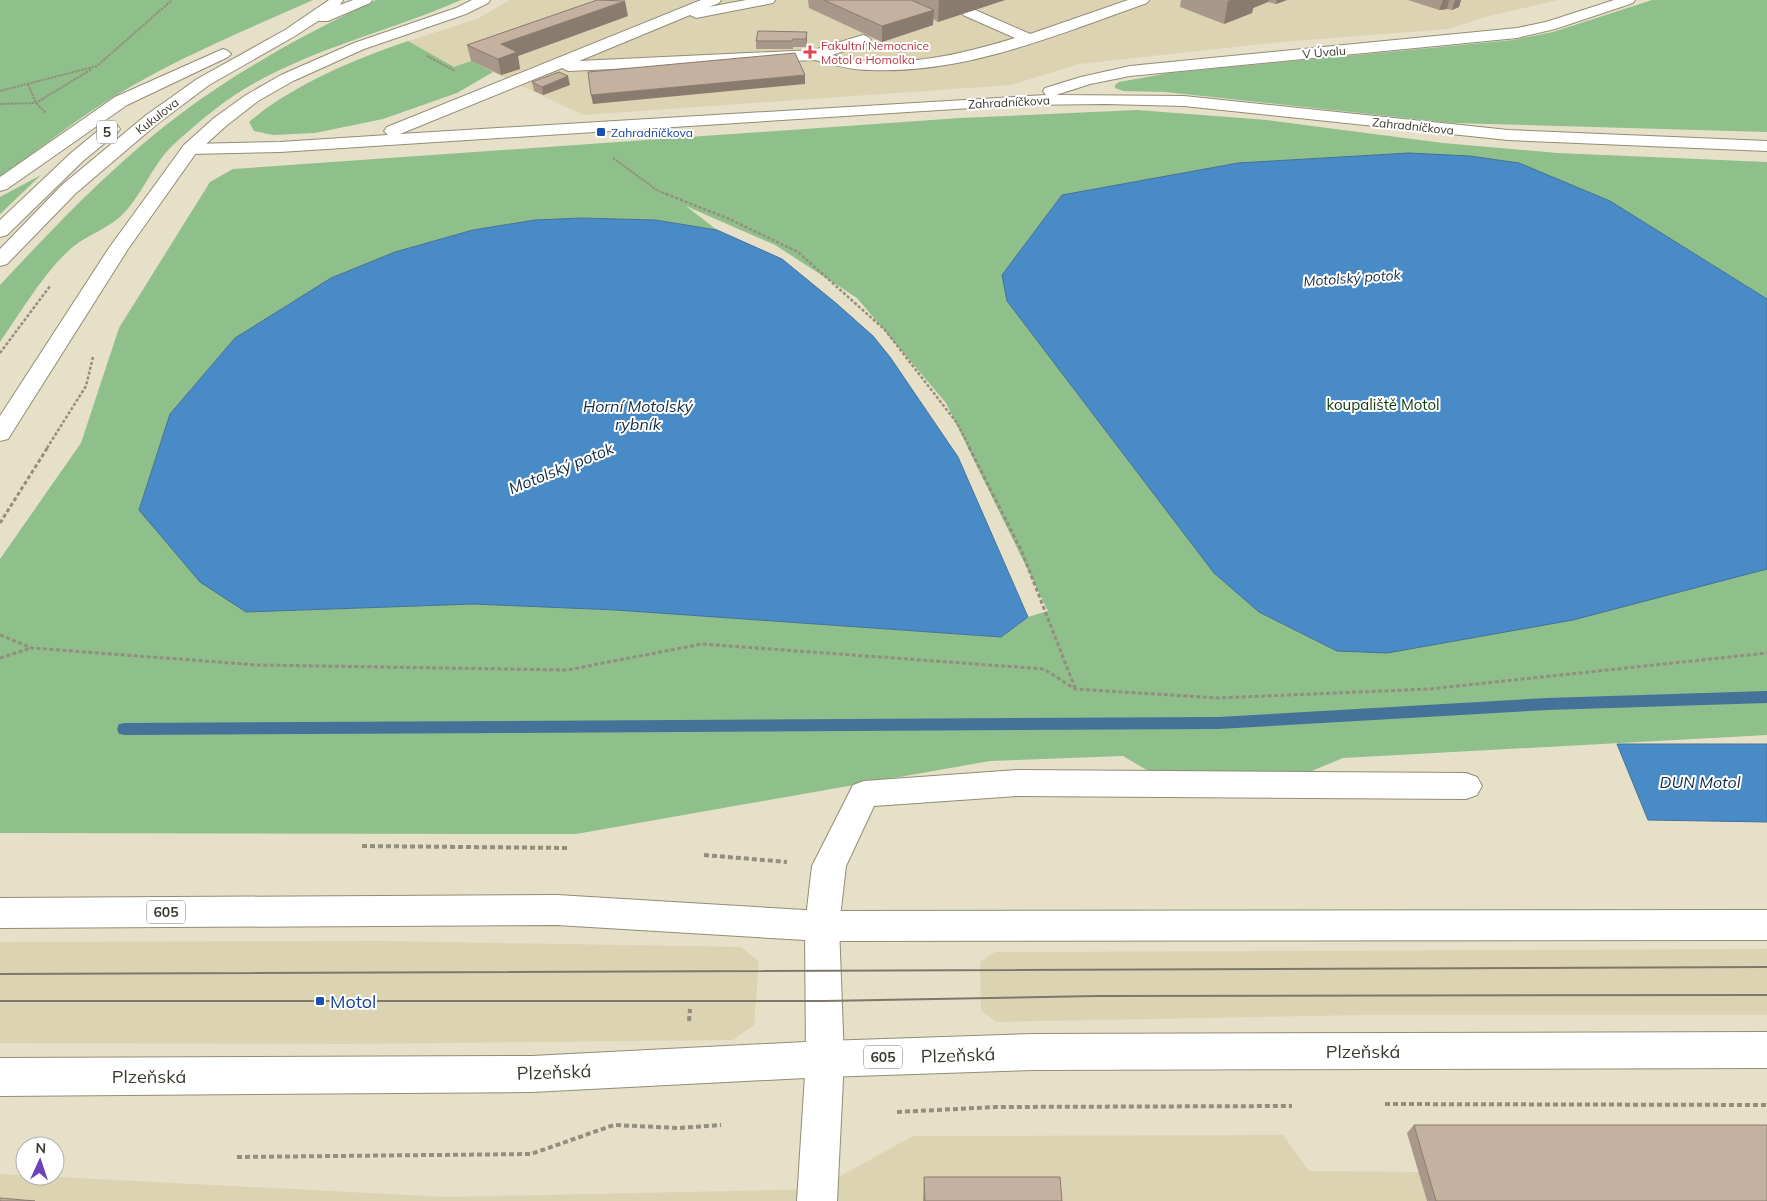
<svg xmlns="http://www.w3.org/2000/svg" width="1767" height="1201" font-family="Mulish,sans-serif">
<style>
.built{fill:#dcd3b3}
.green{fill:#8fbf8b;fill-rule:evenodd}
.water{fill:#498bc6;stroke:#457298}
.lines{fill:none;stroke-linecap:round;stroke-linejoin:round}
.stream{fill:#457298;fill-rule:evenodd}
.minor-casing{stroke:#928c75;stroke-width:2}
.major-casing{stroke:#928c75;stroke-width:2}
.path-far3{stroke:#938e7d;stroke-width:2;stroke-dasharray:2.5 1;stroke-linecap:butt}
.path-far2{stroke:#938e7d;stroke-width:2.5;stroke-dasharray:3 2;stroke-linecap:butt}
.path-far1{stroke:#938e7d;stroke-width:3;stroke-dasharray:4 2.5;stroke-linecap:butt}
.path{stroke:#938e7d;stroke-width:4;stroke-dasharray:5 3;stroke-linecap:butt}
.minor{fill:#fff;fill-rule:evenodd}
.major{fill:#fff;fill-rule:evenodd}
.tram{stroke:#7d7869;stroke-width:2}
.wall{fill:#a99889}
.shaded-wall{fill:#897c6f}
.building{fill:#c4b19f;stroke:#897c6f}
.health-dot{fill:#e0444e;stroke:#fff;stroke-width:2}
.transit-dot{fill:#1a4fb4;stroke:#fff;stroke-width:2}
.labels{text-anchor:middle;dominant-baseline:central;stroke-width:4;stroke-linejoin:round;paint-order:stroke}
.far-health-label{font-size:12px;fill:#be3a42;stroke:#fff;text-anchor:start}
.far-street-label{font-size:12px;fill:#3b382e;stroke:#fff}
.far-transit-label{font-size:12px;fill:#164399;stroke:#fff;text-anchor:start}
.shield{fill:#fff;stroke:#76746d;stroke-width:1}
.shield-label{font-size:14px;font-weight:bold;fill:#3b382e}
.far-water-label{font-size:14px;font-style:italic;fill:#102c45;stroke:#fff}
.park-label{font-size:15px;fill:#103a0e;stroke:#fff}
.water-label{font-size:16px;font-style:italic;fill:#102c45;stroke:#fff}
.near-transit-label{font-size:18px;fill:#164399;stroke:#fff;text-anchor:start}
.near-street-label{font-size:18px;fill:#3b382e;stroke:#fff}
</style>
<rect width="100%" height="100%" fill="#e7e0c8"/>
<!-- built -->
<g class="built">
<path d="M 510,0 L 1558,0 L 1489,16 L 1448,29 L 1281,42 L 1079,64 L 1011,85 L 583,115 L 471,62 L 454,67 L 408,41 L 477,19 Z"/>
<path d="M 381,941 L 741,947 L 759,962 L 754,1025 L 733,1040 L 349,1044 L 0,1043 L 0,942 Z"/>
<path d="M 1767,949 L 1767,1015 L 1367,1015 L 996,1022 L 981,1010 L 980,962 L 995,952 Z"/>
<path d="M 1407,1133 L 1767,1134 L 1767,1201 L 0,1201 L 0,1174 L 446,1197 L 817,1189 L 913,1136 L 1283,1135 L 1309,1171 L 1419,1172 Z"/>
</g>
<!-- green -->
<g class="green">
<path d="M 0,0 L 313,0 C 244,31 174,59 110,99 C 72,122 38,151 0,176 Z"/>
<path d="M 376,0 L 461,0 C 388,32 309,49 241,91 C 217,106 194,126 173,145 C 153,164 143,193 124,213 C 110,228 89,234 74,246 C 46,269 21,312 0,342 L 0,285 C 56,225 114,164 179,115 C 240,69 307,33 376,0 Z"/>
<path d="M 1652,0 L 1767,0 L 1767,132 L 1452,123 L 1165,92 L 1123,91 L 1115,88 L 1115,85 L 1119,82 L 1169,73 L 1513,40 L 1553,32 Z"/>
<path d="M 408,41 L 454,67 L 471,61 L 493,72 L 457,93 L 383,119 L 315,133 L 273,135 L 254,131 L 249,122 C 294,84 353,60 408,41 Z"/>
<path d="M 1137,110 L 1267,120 L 1443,143 L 1557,153 L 1767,162 L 1767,735 L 1343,758 L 1297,777 L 1150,772 L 1123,756 L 990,761 L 576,834 L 0,833 L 0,559 L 81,443 L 119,328 L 210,182 L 233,169 L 960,118 ZM 686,206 L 775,245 L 857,298 L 946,403 L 1048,611 L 1028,617 L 1001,637 L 616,610 L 473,604 L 246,612 L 139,510 L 170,414 L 235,338 L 331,278 L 395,252 L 473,230 L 535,220 L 581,218 L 655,220 L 717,230 Z"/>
<path d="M 41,175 L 0,214 L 0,197 Z"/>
</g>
<!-- water -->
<g class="water">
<path d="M 1409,153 L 1470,156 L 1519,163 L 1610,201 L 1767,299 L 1767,569 L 1573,620 L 1387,653 L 1337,651 L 1259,612 L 1214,573 L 1007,301 L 1002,275 L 1062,195 L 1238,163 Z"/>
<path d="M 581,218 L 655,220 L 717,230 L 782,259 L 837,304 L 873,336 L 890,357 L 958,457 L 1028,617 L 1001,637 L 616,610 L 473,604 L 246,612 L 200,582 L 139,510 L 170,414 L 235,338 L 331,278 L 395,252 L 473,230 L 535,220 Z"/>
<path d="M 1617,744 L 1767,744 L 1767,822 L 1648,820 Z"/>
</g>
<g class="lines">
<!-- stream -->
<path class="stream" d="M 1767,691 L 1767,703 L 1547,710 L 1218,729 L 125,735 L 119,734 L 117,729 L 119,724 L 125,723 L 1218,717 L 1547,698 Z"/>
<defs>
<g id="minor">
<path d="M 701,0 L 721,0 L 719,3 L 709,7 L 746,0 L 775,0 L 773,3 L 768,4 L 696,18 L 690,15 L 579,61 L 814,50 L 863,35 L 868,37 L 871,40 L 868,43 L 832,55 C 893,71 956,56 1015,38 L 963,15 L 961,12 L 963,9 L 973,9 L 1030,34 L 1128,0 L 1149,0 L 1147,3 C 1059,34 966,74 871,70 C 852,70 833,65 815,60 L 568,71 L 562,68 L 400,134 L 1046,95 L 1043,91 L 1045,88 L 1081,77 L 1130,66 L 1517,28 L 1546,22 L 1614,0 L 1635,0 L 1633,3 L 1555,29 L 1517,38 L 1130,76 L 1090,84 L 1056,95 L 1184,96 L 1508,130 L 1767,141 L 1767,151 L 1508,140 L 1184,106 L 1106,104 L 1019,105 L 280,152 L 190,154 L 184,153 L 181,149 L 184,145 L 190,144 L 280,142 L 388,135 L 384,131 L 387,127 Z"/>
<path d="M 1017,770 L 1466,773 L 1477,777 L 1482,786 L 1477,795 L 1466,799 L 1017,796 L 874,806 L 846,866 L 839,926 L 844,1059 L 837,1201 L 797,1201 L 806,1059 L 805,926 L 812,866 L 853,785 L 864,781 Z"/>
</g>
<g id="major">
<path d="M 329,0 L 343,0 L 340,5 L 353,0 L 372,0 L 370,3 L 328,21 L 318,21 L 295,36 L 209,85 L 157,124 L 76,193 L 7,264 L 0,266 L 0,249 L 62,185 L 145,116 L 197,79 L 285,30 Z"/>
<path d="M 472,0 L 490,0 L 488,3 L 466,14 L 364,49 L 293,81 L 258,101 L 226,126 L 196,153 L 128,249 L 8,439 L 0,441 L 0,416 L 109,248 L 184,145 L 214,118 L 246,95 L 281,75 L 354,43 L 456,8 Z"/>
<path d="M 223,49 L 228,51 L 231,54 L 228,57 L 127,105 L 7,189 L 0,191 L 0,177 L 115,97 Z"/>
<path d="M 111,124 L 117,125 L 120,129 L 117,133 L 83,161 L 7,235 L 0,237 L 0,220 L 71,153 L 105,125 Z"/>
<path d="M 557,895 L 822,911 L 1767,910 L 1767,940 L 822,941 L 557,925 L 0,928 L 0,898 Z"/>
<path d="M 1767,1032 L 1767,1068 L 1033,1070 L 825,1077 L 532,1092 L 0,1096 L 0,1058 L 532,1056 L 825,1041 L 1033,1034 Z"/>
</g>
</defs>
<!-- minor casing -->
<use href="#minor" class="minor-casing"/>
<!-- major casing -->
<use href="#major" class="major-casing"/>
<!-- path-far3 -->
<g class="path-far3">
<path d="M 427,56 L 455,71"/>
<path d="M 28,84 L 36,103 L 46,113"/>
<path d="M 0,91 L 97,66 L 172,0"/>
<path d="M 0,104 L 36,103 L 92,69"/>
<path d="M 613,158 L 658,191 L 669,195"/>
</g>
<!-- path-far2 -->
<g class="path-far2">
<path d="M 666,194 L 727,218 L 798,252 L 885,330 L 957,423 L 970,448"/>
<path d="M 0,353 L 50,286"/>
<path d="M 47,448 L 86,386 L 93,357"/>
</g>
<!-- path-far1 -->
<g class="path-far1">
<path d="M 969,447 L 1022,552 L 1075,688"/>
<path d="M 0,523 L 48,447"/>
<path d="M 0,635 L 32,648 L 258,665 L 567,670 L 702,644 L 1044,669 L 1075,689 L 1218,698 L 1429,689 L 1767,653"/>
<path d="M 0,658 L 31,648"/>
</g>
<!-- path -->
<g class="path">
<path d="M 362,846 L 568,848"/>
<path d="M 704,855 L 787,862"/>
<path d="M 689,1021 L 690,1009"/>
<path d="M 1385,1104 L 1767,1105"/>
<path d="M 897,1112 L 996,1107 L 1292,1106"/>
<path d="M 237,1157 L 531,1154 L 614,1125 L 679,1128 L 721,1125"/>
</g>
<!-- minor -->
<use href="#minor" class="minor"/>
<!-- major -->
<use href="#major" class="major"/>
<!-- tram -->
<g class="tram">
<path d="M 0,974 L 1767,967"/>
<path d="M 0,1001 L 824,1001 L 1097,996 L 1767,995"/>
</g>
</g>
<!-- wall -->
<g class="wall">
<path d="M 808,0 L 1005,0 L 938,22 L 933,19 L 933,25 L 882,42 L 809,8 Z"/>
<path d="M 1181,0 L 1287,0 L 1276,4 L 1268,2 L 1253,8 L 1252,13 L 1224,24 L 1180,7 Z"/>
<path d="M 1408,0 L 1461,0 L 1459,7 L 1452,10 L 1447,9 L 1439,10 Z"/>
<path d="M 628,16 L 518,56 L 520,69 L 501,75 L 471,61 L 467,45 Z"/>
<path d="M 807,32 L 807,40 L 806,47 L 793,47 L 793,49 L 756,49 L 756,41 Z"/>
<path d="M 532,82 L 570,85 L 543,95 L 534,91 Z"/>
<path d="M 1414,1125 L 1580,1125 L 1767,1201 L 1427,1201 L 1407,1133 Z"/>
<path d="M 924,1177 L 1062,1201 L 923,1201 Z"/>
</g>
<!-- shaded-wall -->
<g class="shaded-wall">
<path d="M 939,0 L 1005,0 L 938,22 Z"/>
<path d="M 1231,0 L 1269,0 L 1268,2 L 1253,8 L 1252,13 L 1224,24 L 1228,1 Z"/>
<path d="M 1277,0 L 1287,0 L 1276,4 Z"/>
<path d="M 1443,0 L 1449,0 L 1447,9 L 1439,10 Z"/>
<path d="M 1455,0 L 1461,0 L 1459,7 L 1452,10 Z"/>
<path d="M 625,1 L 628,16 L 518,56 L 520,69 L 501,75 L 498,59 L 501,44 Z"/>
<path d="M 934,10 L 933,25 L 882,42 L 882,26 Z"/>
<path d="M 807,32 L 807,40 L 806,47 L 806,39 Z"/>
<path d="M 805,75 L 805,84 L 593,104 L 591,95 Z"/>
<path d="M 568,76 L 570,85 L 543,95 L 542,87 Z"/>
</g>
<!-- building -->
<g class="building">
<path d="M 597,0 L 625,1 L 501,44 L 517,52 L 498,59 L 467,45 Z"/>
<path d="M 824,0 L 911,0 L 934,10 L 882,26 Z"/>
<path d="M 758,31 L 807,32 L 806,39 L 793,39 L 792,41 L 756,41 Z"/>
<path d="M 795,53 L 805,75 L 591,95 L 588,72 Z"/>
<path d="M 559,72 L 568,76 L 542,87 L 532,82 Z"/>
<path d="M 1414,1125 L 1767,1125 L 1767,1201 L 1436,1201 Z"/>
<path d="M 924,1177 L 1060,1177 L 1062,1201 L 925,1201 Z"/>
<path d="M 0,1198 L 35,1201 L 0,1201 Z"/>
</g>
<!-- markers -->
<path class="health-dot" d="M807.5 44.5h5v5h5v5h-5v5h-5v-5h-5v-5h5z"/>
<g class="transit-dot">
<rect x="596" y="127" width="10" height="10" rx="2.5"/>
<rect x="315" y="996" width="10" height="10" rx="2.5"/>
</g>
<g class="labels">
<!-- far-health labels -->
<g class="far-health-label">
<text x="821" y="45">Fakultní Nemocnice<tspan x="821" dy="14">Motol a Homolka</tspan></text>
</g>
<!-- far-street labels -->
<g class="far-street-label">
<text transform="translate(1324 52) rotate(-5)">V Úvalu</text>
<text transform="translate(1009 102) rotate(-3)">Zahradníčkova</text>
<text transform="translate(157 116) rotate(-38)">Kukulova</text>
<text transform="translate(1413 126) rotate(6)">Zahradníčkova</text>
</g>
<!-- far-transit labels -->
<g class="far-transit-label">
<text x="611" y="132">Zahradníčkova</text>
</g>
<!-- shield labels -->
<g class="shield">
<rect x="97" y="120.5" width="20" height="23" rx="4"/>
<rect x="147" y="900.5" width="38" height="23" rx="4"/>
<rect x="864" y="1045.5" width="38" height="23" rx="4"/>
</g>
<g class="shield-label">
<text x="107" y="132">5</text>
<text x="166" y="912">605</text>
<text x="883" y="1057">605</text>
</g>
<!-- far-water labels -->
<g class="far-water-label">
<text transform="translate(1352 278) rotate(-4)">Motolský potok</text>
</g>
<!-- park labels -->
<g class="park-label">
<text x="1383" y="404">koupaliště Motol</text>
</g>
<!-- water labels -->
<g class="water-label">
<text x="638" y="406">Horní Motolský<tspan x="638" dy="18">rybník</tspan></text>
<text transform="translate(561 468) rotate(-22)">Motolský potok</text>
<text x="1700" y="782">DUN Motol</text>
</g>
<!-- near-transit labels -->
<g class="near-transit-label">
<text x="330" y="1001">Motol</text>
</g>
<!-- near-street labels -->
<g class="near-street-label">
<text x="1363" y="1051">Plzeňská</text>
<text transform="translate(958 1055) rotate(-2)">Plzeňská</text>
<text transform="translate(554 1072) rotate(-2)">Plzeňská</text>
<text x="149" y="1076">Plzeňská</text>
</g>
</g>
<!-- north arrow -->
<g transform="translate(40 1161) rotate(3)"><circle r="24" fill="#ffffff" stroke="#b1afab"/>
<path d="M0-4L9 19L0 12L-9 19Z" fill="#6b42ba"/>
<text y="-8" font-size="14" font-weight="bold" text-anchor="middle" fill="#3b382e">N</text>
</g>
</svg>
